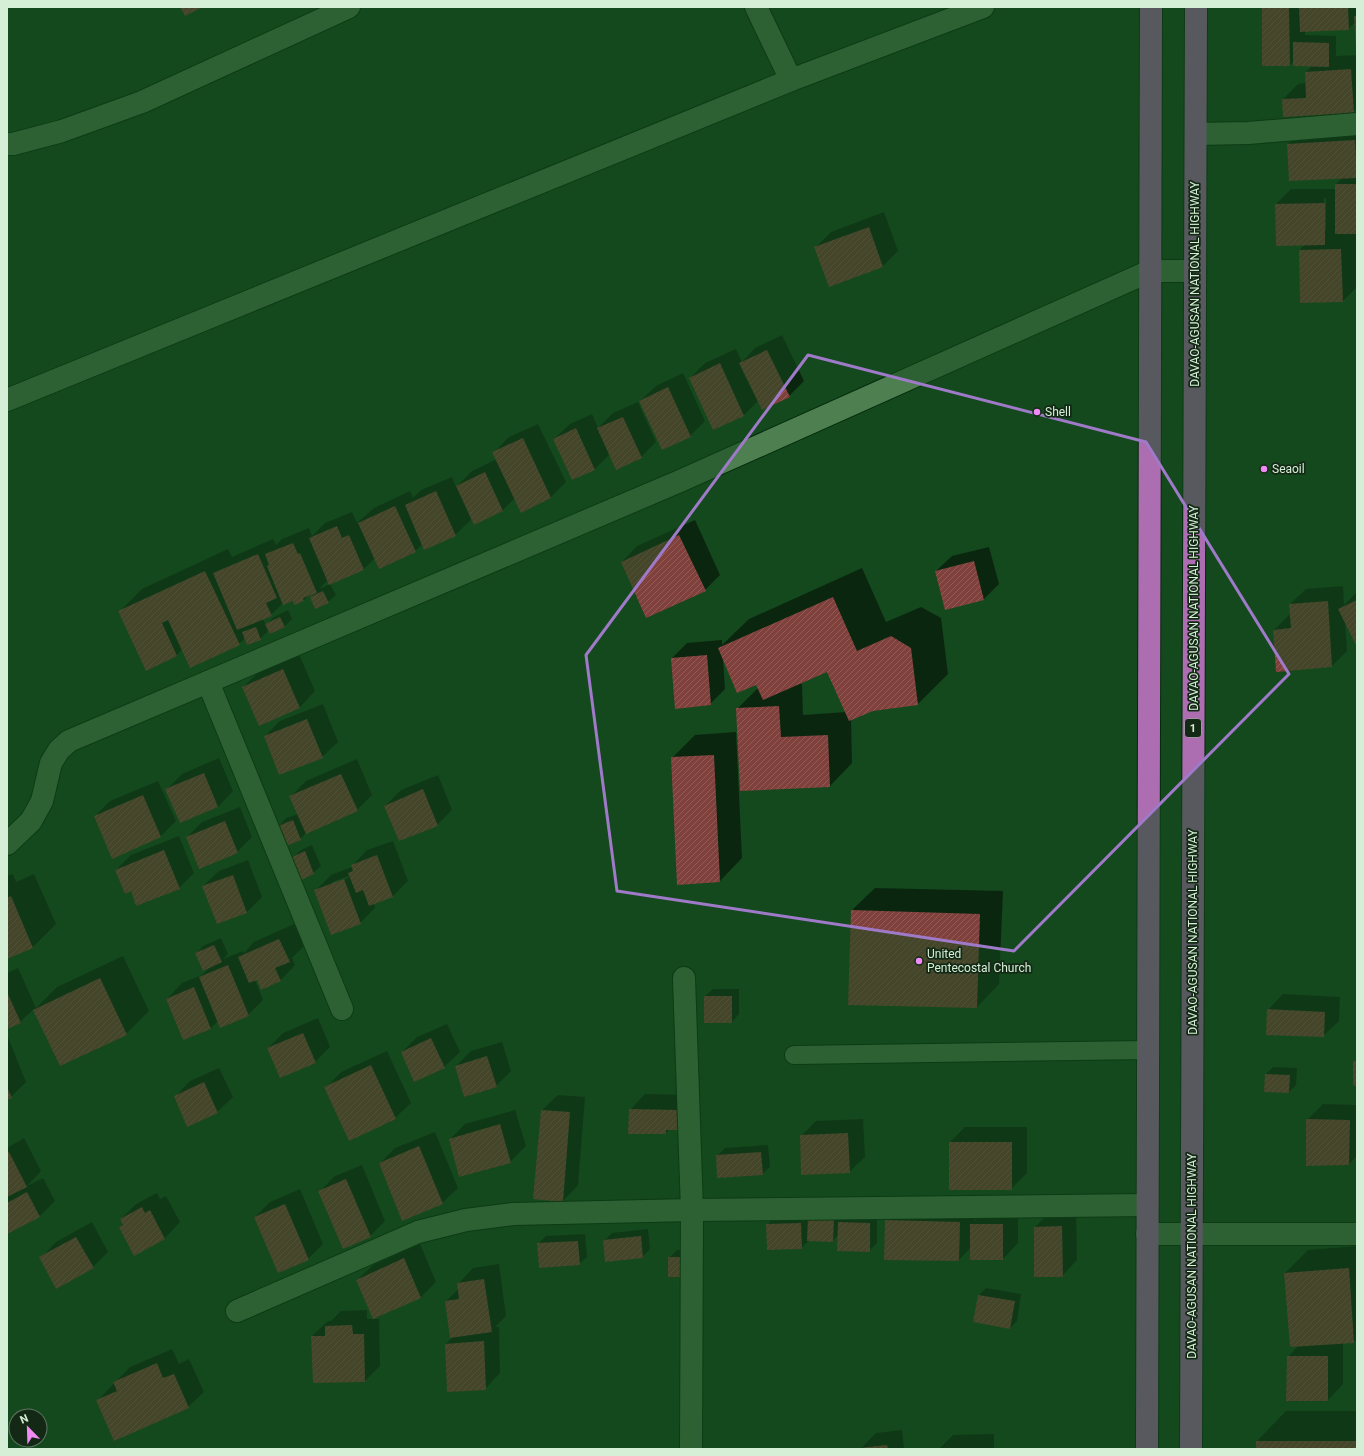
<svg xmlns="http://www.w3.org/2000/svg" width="1364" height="1456" font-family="Roboto,sans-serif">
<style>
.shadow{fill:#0007;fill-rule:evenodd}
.building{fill:url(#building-hatch)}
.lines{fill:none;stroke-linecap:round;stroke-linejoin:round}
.service-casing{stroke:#042b0b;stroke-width:20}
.minor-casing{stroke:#042b0b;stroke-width:24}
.trunk-casing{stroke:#042b0b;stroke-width:24}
.service{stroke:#4d7f51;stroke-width:18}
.minor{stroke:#4d7f51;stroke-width:22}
.trunk{stroke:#ac6eb0;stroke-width:22}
.marked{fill:none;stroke:#9f7ac8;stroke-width:3;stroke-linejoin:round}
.poi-dot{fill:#f18af4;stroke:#132915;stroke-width:1.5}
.labels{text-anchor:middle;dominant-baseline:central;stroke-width:3.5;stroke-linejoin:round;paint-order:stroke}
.shield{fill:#132915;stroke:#9bb49c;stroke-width:1}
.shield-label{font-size:11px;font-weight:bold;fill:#d5efd6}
.street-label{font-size:12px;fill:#d5efd6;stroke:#132915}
.poi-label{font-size:12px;fill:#d5efd6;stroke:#132915;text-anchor:start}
</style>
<defs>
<pattern id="building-hatch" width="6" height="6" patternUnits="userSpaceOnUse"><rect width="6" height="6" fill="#80403b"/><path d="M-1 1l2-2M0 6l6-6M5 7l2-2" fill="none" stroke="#915c57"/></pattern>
</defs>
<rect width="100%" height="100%" fill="#14481d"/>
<!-- shadow -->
<g class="shadow">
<path d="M 1263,7 L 1357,7 L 1357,108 L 1353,112 L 1283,99 L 1298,84 L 1306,83 L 1306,72 L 1312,66 L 1294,61 L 1290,65 ZM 1356,22 L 1357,55 L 1336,56 L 1336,36 L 1305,35 L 1305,31 L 1348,29 Z"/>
<path d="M 1357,126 L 1357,287 L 1343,301 L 1300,250 L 1305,244 L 1276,204 L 1291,189 L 1336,189 L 1336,184 L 1343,177 L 1288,144 L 1303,129 ZM 1324,198 L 1326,198 L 1326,230 L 1324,230 Z"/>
<path d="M 884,212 L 898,251 L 883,266 L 830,286 L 816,247 L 831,232 Z"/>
<path d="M 782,335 L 804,381 L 789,396 L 758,401 L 744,415 L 713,428 L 690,378 L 705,363 L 736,349 L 742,362 L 755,348 Z"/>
<path d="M 683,373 L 705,421 L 690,436 L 640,401 L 656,386 Z"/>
<path d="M 638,402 L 656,442 L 641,457 L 610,454 L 595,469 L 554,439 L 570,424 L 592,414 L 598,428 L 613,413 Z"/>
<path d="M 538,424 L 566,482 L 551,497 L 521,511 L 515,498 L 503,510 L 472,519 L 455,535 L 423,544 L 415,551 L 375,558 L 364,569 L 330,584 L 336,595 L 328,602 L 311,597 L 316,592 L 310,594 L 304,600 L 293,600 L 283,603 L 271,615 L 263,619 L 266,625 L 274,617 L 288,610 L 292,619 L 285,626 L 266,626 L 268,631 L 260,639 L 245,638 L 239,644 L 182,649 L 177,655 L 146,669 L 120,611 L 142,589 L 228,549 L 232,557 L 273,539 L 276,545 L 282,539 L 309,528 L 312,536 L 325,523 L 352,512 L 357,523 L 374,508 L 410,491 L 413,498 L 421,490 L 452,477 L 456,487 L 472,471 L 497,459 L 493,453 L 509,437 ZM 328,580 L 330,584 L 319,589 Z"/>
<path d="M 695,520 L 720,575 L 705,590 L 622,562 L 637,546 Z"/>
<path d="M 989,547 L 999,584 L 983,600 L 936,571 L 952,556 Z"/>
<path d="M 862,568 L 886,622 L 921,607 L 941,618 L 948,674 L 918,704 L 873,710 L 851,719 L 852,763 L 830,786 L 737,709 L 758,688 L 757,684 L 723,659 L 725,689 L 710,704 L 672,658 L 687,643 L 722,640 L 722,645 L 749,619 ZM 828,671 L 846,712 L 803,715 L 802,684 L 798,684 Z"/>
<path d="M 1343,586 L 1344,605 L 1357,592 L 1357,645 L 1345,621 L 1347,651 L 1332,666 L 1274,630 L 1289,615 L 1291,615 L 1290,604 L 1306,589 Z"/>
<path d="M 299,654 L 315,691 L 300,707 L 260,725 L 243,687 L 259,672 Z"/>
<path d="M 323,704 L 338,742 L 322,757 L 265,736 L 280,721 Z"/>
<path d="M 736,732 L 742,858 L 720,881 L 672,758 L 695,735 Z"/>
<path d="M 219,758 L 233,791 L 218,807 L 167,789 L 182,774 Z"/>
<path d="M 357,759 L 372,795 L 357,810 L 307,832 L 300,839 L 279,826 L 286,818 L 299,814 L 291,796 L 306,781 Z"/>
<path d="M 438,775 L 452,810 L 437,825 L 385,806 L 401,790 Z"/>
<path d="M 158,781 L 176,821 L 160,837 L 95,816 L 110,801 Z"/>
<path d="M 240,807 L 252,837 L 237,852 L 187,837 L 202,822 Z"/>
<path d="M 179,836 L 194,873 L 179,888 L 131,890 L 116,870 L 131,855 Z"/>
<path d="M 393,841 L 408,881 L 393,896 L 374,903 L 375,908 L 360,923 L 316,890 L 331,875 L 352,867 L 352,866 L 367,850 ZM 349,876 L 349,878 L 332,884 L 332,882 Z"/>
<path d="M 312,845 L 321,866 L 313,873 L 293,857 L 301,850 Z"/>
<path d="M 248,860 L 262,897 L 247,912 L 203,886 L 219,871 Z"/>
<path d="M 13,874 L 16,882 L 34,874 L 56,924 L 33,947 L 7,958 L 7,876 Z"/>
<path d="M 875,888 L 1003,891 L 999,984 L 977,1007 L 852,910 Z"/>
<path d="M 294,924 L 304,946 L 292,958 L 295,965 L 280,981 L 257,979 L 255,980 L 263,1000 L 248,1015 L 218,1021 L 211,1028 L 183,1039 L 167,999 L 182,983 L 202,975 L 212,965 L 196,954 L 203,946 L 221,938 L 228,954 L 223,959 L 243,951 L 244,953 L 254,942 Z"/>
<path d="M 123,956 L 149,1011 L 126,1034 L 61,1065 L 34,1009 L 20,1022 L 7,1028 L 7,973 L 18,968 L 36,1008 L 57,987 Z"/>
<path d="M 713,989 L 739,989 L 739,1014 L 732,1022 L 705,996 Z"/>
<path d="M 1283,994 L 1340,997 L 1339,1021 L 1323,1036 L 1268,1010 Z"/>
<path d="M 318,1018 L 330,1047 L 315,1062 L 268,1048 L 283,1033 Z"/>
<path d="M 447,1024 L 460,1052 L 444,1067 L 402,1052 L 417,1037 Z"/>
<path d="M 7,1035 L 26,1082 L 11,1097 L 7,1099 Z"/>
<path d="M 502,1042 L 511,1071 L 496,1086 L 456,1066 L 471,1051 Z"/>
<path d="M 387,1051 L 411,1103 L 395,1118 L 326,1088 L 341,1072 Z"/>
<path d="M 1273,1067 L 1297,1068 L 1296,1085 L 1289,1092 L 1266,1074 Z"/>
<path d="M 219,1068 L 233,1097 L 217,1112 L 175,1097 L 190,1081 Z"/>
<path d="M 645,1094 L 693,1095 L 692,1114 L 677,1129 L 670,1129 L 666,1133 L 630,1110 Z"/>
<path d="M 558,1095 L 585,1097 L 578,1185 L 563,1201 L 542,1110 Z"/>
<path d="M 1323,1104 L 1357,1105 L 1357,1156 L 1349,1164 L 1307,1120 Z"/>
<path d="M 515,1110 L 526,1146 L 510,1162 L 450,1139 L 465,1124 Z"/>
<path d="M 863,1119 L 865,1157 L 849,1172 L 801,1136 L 816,1121 Z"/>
<path d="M 965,1127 L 1027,1127 L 1027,1173 L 1011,1189 L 950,1142 Z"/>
<path d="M 435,1132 L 458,1188 L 442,1203 L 380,1163 L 395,1148 Z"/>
<path d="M 24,1138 L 41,1171 L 27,1186 L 43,1178 L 55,1201 L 40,1216 L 7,1233 L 7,1148 Z"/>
<path d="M 768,1145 L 770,1167 L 762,1174 L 717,1156 L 725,1148 Z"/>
<path d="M 362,1165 L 385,1221 L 370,1236 L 320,1191 L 335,1176 Z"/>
<path d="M 300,1189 L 323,1244 L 308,1259 L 255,1217 L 270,1202 Z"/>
<path d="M 157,1193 L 160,1199 L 166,1196 L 180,1222 L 165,1238 L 134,1254 L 120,1227 L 123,1224 L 121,1219 L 136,1204 Z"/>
<path d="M 901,1205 L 975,1207 L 975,1221 L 987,1209 L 1018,1209 L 1018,1243 L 1003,1259 L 971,1247 L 959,1260 L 886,1221 Z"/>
<path d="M 1076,1211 L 1077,1260 L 1062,1276 L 1035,1227 L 1050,1212 Z"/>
<path d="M 841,1212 L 841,1221 L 846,1215 L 877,1216 L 877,1243 L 869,1251 L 839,1234 L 832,1241 L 809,1241 L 801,1248 L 767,1225 L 775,1217 Z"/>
<path d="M 92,1222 L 108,1252 L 93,1267 L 41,1258 L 56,1242 Z"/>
<path d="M 648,1229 L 650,1249 L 642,1257 L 604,1241 L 612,1233 Z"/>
<path d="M 585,1234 L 587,1257 L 579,1264 L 538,1244 L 546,1236 Z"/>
<path d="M 420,1244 L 436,1282 L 421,1297 L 374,1318 L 357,1280 L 373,1265 Z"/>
<path d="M 1357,1246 L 1357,1339 L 1354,1342 L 1343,1342 L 1343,1384 L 1328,1400 L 1288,1357 L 1299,1345 L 1285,1273 L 1308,1250 Z"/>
<path d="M 677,1250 L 688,1250 L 681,1276 L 669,1258 Z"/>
<path d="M 499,1264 L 506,1316 L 495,1327 L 499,1327 L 500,1373 L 485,1389 L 446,1344 L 453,1336 L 446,1301 L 459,1289 L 458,1284 L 473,1268 Z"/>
<path d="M 986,1288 L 1021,1294 L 1017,1321 L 1010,1328 L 979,1295 Z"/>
<path d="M 367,1310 L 367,1319 L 379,1319 L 380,1366 L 365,1381 L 312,1336 L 328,1321 L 331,1321 L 341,1311 Z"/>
<path d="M 172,1349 L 179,1364 L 189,1359 L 204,1392 L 188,1407 L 98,1400 L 130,1367 Z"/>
<path d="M 1286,1411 L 1357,1411 L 1357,1449 L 1257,1449 L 1257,1441 Z"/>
<path d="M 902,1430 L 904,1449 L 860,1449 L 876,1433 Z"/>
<path d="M 994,1434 L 994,1449 L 939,1449 L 953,1435 Z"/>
<path d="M 912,1448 L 931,1448 L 931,1449 L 911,1449 Z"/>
</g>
<!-- building -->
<g class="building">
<path d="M 180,7 L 203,7 L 185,16 Z"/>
<path d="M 1262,7 L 1289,7 L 1290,66 L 1262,66 Z"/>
<path d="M 1299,7 L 1348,7 L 1349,30 L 1300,32 Z"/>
<path d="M 1354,16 L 1357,16 L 1357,51 L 1356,51 Z"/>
<path d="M 1293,42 L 1329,43 L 1329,67 L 1293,66 Z"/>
<path d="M 1351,69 L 1354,113 L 1283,117 L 1282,99 L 1306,98 L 1305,72 Z"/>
<path d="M 1355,140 L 1357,178 L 1289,181 L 1287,144 Z"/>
<rect x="1335" y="184" width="22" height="50"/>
<path d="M 1325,203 L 1325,245 L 1276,246 L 1275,204 Z"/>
<path d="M 869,227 L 883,267 L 829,287 L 814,247 Z"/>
<path d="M 1341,249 L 1343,302 L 1300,303 L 1299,250 Z"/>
<path d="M 767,350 L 790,397 L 762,410 L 739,363 Z"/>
<path d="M 720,363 L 744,416 L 713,430 L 689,378 Z"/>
<path d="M 668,387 L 691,437 L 662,450 L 639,401 Z"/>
<path d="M 623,417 L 642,458 L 616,470 L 597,428 Z"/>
<path d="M 576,428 L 595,470 L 572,480 L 553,439 Z"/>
<path d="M 523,438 L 551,498 L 521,513 L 492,452 Z"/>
<path d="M 485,472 L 503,511 L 474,525 L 456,486 Z"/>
<path d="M 436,491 L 456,536 L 424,550 L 405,505 Z"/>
<path d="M 395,506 L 416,552 L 379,569 L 358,523 Z"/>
<path d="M 337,526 L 342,538 L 349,535 L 364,570 L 329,585 L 309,538 Z"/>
<path d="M 679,535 L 706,591 L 646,618 L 621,562 Z"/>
<path d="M 293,543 L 298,554 L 300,553 L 317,593 L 303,598 L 304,601 L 294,605 L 293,601 L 283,605 L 267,566 L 269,565 L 265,554 Z"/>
<path d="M 258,554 L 277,598 L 266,603 L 272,616 L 237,630 L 213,573 Z"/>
<path d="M 974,561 L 984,600 L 945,610 L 935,571 Z"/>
<path d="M 205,571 L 240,645 L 190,668 L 168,620 L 162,623 L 177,656 L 146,671 L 118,611 Z"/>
<path d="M 323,591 L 329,603 L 315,609 L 310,597 Z"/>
<path d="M 833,597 L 857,651 L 891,636 L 911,648 L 918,705 L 873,711 L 849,721 L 827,672 L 763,700 L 756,685 L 737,693 L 718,648 Z"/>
<path d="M 1357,600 L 1357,647 L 1338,609 Z"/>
<path d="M 1328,601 L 1332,667 L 1276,672 L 1273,630 L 1291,628 L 1289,604 Z"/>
<path d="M 280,617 L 285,627 L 270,634 L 265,624 Z"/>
<path d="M 256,627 L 261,640 L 247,645 L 242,632 Z"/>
<path d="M 707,655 L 711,705 L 675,709 L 671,658 Z"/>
<path d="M 283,669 L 300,708 L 259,726 L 242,687 Z"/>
<path d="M 779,706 L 781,737 L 828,735 L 830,787 L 740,791 L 736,708 Z"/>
<path d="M 307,719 L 323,758 L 279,775 L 264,736 Z"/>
<path d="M 714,755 L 720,882 L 677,885 L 671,757 Z"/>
<path d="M 204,773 L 218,807 L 180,823 L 165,789 Z"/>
<path d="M 341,774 L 358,811 L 306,834 L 289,796 Z"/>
<path d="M 423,789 L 438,826 L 399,841 L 384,806 Z"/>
<path d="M 143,795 L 161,837 L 112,859 L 94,816 Z"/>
<path d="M 293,820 L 301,840 L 286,846 L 278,826 Z"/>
<path d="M 225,821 L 238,853 L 199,869 L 186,837 Z"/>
<path d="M 164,850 L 180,889 L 136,906 L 131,891 L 125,894 L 115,870 Z"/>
<path d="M 305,851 L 314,874 L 301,880 L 292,857 Z"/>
<path d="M 377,855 L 393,897 L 369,906 L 363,890 L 356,893 L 348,873 L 353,871 L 351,865 Z"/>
<path d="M 233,875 L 247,913 L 217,924 L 202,886 Z"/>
<path d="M 344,879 L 361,924 L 331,935 L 314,890 Z"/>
<path d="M 11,896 L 33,948 L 7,959 L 7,898 Z"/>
<path d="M 851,910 L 980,914 L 977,1008 L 848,1005 Z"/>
<path d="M 279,939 L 290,962 L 275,968 L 281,981 L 261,990 L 257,980 L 249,983 L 238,957 Z"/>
<path d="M 214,945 L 222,962 L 203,971 L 195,953 Z"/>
<path d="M 228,965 L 249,1016 L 220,1028 L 199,977 Z"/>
<path d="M 100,978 L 127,1035 L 60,1066 L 33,1010 Z"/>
<path d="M 194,987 L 211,1029 L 183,1040 L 166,999 Z"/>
<path d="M 7,992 L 21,1023 L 7,1029 Z"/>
<rect x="704" y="996" width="28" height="27"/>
<path d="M 1267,1009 L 1325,1012 L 1324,1037 L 1266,1035 Z"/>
<path d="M 303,1033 L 316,1063 L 280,1078 L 267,1048 Z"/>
<path d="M 431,1038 L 445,1068 L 414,1082 L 401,1052 Z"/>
<path d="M 487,1056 L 497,1087 L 464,1097 L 455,1066 Z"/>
<rect x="1353" y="1061" width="4" height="25"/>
<path d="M 371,1065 L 396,1119 L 349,1141 L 324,1087 Z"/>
<path d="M 1265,1074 L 1290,1075 L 1289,1093 L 1264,1092 Z"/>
<path d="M 204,1082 L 218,1113 L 187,1127 L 174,1096 Z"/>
<path d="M 7,1087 L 12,1098 L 7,1100 Z"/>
<path d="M 629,1109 L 678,1110 L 678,1130 L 666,1130 L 666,1134 L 628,1134 Z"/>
<path d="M 541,1110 L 570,1112 L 563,1202 L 533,1199 Z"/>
<path d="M 1306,1119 L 1350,1120 L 1349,1165 L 1306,1166 Z"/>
<path d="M 500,1124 L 511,1163 L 459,1177 L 449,1139 Z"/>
<path d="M 848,1133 L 850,1173 L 801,1175 L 800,1135 Z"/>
<rect x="949" y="1142" width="63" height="48"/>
<path d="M 419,1146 L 443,1204 L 402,1221 L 379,1163 Z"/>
<path d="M 9,1152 L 27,1187 L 7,1197 L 7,1153 Z"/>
<path d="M 761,1152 L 763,1175 L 717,1178 L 716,1155 Z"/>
<path d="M 346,1179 L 371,1237 L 343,1249 L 318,1191 Z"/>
<path d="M 27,1192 L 40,1217 L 7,1234 L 7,1203 Z"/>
<path d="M 285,1204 L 309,1260 L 278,1273 L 254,1217 Z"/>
<path d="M 142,1207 L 145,1213 L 150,1210 L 165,1239 L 134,1256 L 119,1227 L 123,1225 L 120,1219 Z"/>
<path d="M 808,1218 L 834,1219 L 833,1242 L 807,1241 Z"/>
<path d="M 885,1220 L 960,1222 L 959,1261 L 884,1260 Z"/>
<path d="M 838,1222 L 870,1223 L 870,1252 L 837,1251 Z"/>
<path d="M 801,1223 L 802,1249 L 767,1250 L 766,1224 Z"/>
<rect x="970" y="1224" width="33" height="36"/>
<path d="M 1062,1226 L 1063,1277 L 1034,1277 L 1034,1227 Z"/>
<path d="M 641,1236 L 643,1258 L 605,1262 L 603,1240 Z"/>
<path d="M 76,1237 L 94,1268 L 56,1289 L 39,1257 Z"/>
<path d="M 578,1241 L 580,1265 L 539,1268 L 537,1243 Z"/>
<rect x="668" y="1257" width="13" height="20"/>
<path d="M 404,1258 L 421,1298 L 373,1319 L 356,1280 Z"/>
<path d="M 1349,1268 L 1354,1343 L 1290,1347 L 1284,1273 Z"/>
<path d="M 484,1279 L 492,1332 L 450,1338 L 445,1301 L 459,1299 L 457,1283 Z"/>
<path d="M 978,1295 L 1015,1301 L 1010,1329 L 973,1322 Z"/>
<path d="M 352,1325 L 353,1334 L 364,1334 L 365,1382 L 313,1383 L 311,1336 L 325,1336 L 325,1326 Z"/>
<path d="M 484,1341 L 486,1390 L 447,1392 L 445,1344 Z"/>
<path d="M 1287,1356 L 1328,1356 L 1328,1401 L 1286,1401 Z"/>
<path d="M 157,1363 L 163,1378 L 174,1374 L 189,1408 L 114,1441 L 96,1400 L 117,1391 L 113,1382 Z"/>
<rect x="1256" y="1441" width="101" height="8"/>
<path d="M 887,1445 L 888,1449 L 860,1449 L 860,1448 Z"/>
</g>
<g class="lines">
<defs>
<path id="service" d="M 794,1055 L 1148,1050"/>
<g id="minor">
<path d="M 756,7 L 791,80"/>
<path d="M 1196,134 L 1248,133 L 1357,124"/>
<path d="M 7,144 L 13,144 L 62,131 L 142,102 L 349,7"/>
<path d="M 7,400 L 791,80 L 983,7"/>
<path d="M 208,682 L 342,1009"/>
<path d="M 7,844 L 31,821 L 42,801 L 51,763 L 59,750 L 69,741 L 680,481 L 1150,271 L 1195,271"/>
<path d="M 684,978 L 692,1210 L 691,1449"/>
<path d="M 1147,1234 L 1357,1234"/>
<path d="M 237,1311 L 418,1232 L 466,1220 L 513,1214 L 692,1210 L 1147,1205"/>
</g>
<g id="trunk">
<path d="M 1147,1449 L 1151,7"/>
<path d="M 1191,1449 L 1196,7"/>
</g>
</defs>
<!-- service casing -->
<use href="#service" class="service-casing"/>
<!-- minor casing -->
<use href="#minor" class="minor-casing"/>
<!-- trunk casing -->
<use href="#trunk" class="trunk-casing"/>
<!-- service -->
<use href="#service" class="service"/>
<!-- minor -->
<use href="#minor" class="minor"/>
<!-- trunk -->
<use href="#trunk" class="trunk"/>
</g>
<!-- marked area -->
<path d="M0 0H1364V1456H0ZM 808,355 L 1146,442 L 1289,674 L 1014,951 L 617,891 L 586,655 Z" fill="#14481d" fill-opacity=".55" fill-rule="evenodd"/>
<path class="marked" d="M 808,355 L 1146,442 L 1289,674 L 1014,951 L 617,891 L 586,655 Z"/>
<!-- markers -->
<g class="poi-dot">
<circle cx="1037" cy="412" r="4"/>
<circle cx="1264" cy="469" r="4"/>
<circle cx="919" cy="961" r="4"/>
</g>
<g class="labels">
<!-- shield labels -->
<rect class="shield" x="1185" y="719" width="16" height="18" rx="3"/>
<g class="shield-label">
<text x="1193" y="728">1</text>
</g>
<!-- street labels -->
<g class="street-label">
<text transform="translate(1195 284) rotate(-90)">DAVAO-AGUSAN NATIONAL HIGHWAY</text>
<text transform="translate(1194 608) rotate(-90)">DAVAO-AGUSAN NATIONAL HIGHWAY</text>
<text transform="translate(1193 932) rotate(-90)">DAVAO-AGUSAN NATIONAL HIGHWAY</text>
<text transform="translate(1192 1256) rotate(-90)">DAVAO-AGUSAN NATIONAL HIGHWAY</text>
</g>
<!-- poi labels -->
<g class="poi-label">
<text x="1045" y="412">Shell</text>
<text x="1272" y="469">Seaoil</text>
<text x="927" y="954">United<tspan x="927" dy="14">Pentecostal Church</tspan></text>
</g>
</g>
<!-- border -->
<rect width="1364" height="1456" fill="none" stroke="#d5efd6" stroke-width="16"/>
<!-- north arrow -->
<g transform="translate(28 1428) rotate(337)"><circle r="19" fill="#132915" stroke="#617862"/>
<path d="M0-3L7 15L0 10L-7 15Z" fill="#f18af4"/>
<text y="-6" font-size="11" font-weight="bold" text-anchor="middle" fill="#d5efd6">N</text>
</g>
</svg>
